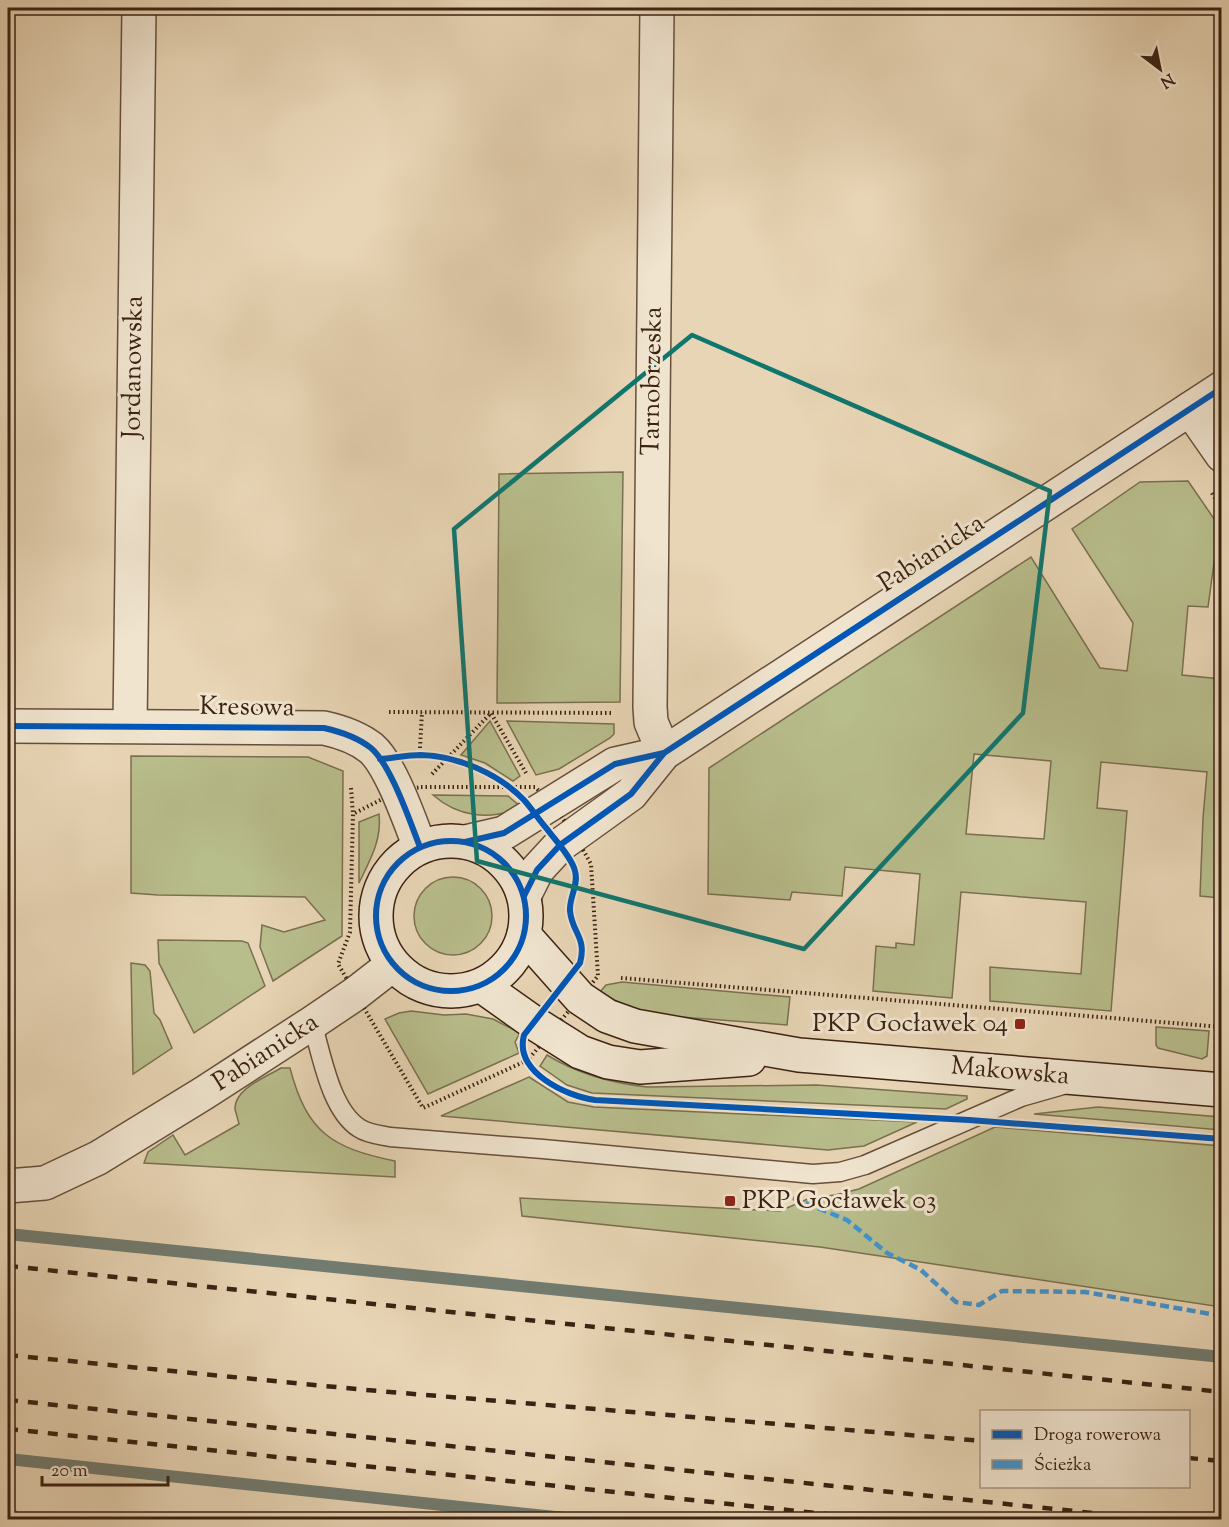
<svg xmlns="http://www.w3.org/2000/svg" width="1229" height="1527" font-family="'Sorts Mill Goudy',serif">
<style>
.green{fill:#b8bd8c;stroke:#7a704f;stroke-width:1.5;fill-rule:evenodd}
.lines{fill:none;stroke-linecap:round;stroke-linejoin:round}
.stream{stroke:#727c71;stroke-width:12}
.lane-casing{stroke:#664f3b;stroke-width:21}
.street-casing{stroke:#664f3b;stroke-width:36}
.secondary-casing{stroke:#3b2212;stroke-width:36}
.path{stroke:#3b2212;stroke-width:4;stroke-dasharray:1.5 3;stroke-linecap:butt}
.lane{stroke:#f0e4cf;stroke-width:18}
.street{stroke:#f0e4cf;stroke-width:33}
.secondary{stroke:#f0e4cf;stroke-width:33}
.rail{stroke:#3b2212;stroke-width:4.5;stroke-dasharray:10 10;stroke-linecap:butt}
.quiet{stroke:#3e95d3;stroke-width:4.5;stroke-dasharray:9 4.5;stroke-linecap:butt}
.cycleway-casing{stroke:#f0e4cf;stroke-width:10}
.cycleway{stroke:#0057b8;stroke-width:6}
.marked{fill:none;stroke:#0f766e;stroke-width:4.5;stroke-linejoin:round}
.poi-dot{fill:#8f2418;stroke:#f0e4cf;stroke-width:2}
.labels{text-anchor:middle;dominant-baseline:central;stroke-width:6;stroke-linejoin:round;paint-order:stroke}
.street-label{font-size:26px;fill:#3b2212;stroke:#f0e4cf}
.poi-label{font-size:26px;fill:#3b2212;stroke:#f0e4cf;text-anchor:end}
</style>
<rect width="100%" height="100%" fill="#e8d5b5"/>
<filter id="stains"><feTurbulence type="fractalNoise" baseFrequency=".00333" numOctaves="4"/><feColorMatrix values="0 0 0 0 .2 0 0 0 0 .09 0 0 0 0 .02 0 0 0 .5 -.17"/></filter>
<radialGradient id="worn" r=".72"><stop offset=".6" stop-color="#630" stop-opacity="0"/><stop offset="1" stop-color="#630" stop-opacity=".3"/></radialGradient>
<!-- green -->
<g class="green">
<path d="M 623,472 L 620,702 L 497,703 L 499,474 Z"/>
<path d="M 1188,481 L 1219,526 L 1208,607 L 1188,606 L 1182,675 L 1221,679 L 1221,898 L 1200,896 L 1203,818 L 1207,772 L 1101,762 L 1097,808 L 1127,811 L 1111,1011 L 990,1001 L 990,967 L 1081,974 L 1086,902 L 961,892 L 952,998 L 873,991 L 876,946 L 896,948 L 896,943 L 914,945 L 920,874 L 845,867 L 842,896 L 792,892 L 790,900 L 708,894 L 709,768 L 1031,557 L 1100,668 L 1127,671 L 1133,623 L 1072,529 L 1140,482 ZM 974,754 L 1051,761 L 1044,839 L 966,834 Z"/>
<path d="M 490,721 L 520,776 L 513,781 L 485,763 L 461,755 Z"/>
<path d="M 507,721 L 614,724 L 614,734 L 610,738 L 559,769 L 536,775 Z"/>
<path d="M 131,756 L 308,757 L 343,771 L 342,936 L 273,981 L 260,947 L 262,925 L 284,932 L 325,920 L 305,897 L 158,895 L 131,893 Z"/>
<path d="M 433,795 L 508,796 L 521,807 C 490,821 458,817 433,795 Z"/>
<path d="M 379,814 C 382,840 370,860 359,883 L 359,822 Z"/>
<circle cx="453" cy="916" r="39"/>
<path d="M 158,940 L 242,941 L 248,943 L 265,986 L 194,1033 L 159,963 Z"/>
<path d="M 131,963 L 145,965 L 150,971 L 154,1013 L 160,1020 L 172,1048 L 133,1074 Z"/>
<path d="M 622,982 L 790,997 L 787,1025 L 654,1015 L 629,1008 L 600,992 L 606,985 Z"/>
<path d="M 411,1011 L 444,1015 L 466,1014 L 493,1019 L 520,1033 L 515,1042 L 519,1053 L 428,1094 L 385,1019 L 399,1013 Z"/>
<path d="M 1156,1027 L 1209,1031 L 1207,1056 L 1202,1059 L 1158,1048 L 1156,1045 Z"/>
<path d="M 547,1055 C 578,1074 611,1083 647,1087 L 817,1085 L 967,1096 L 967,1099 L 946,1109 L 592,1093 L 567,1085 L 540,1066 Z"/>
<path d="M 281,1068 L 290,1068 C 307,1133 332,1148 395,1161 L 395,1177 L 144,1163 L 148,1152 L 173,1135 L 185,1155 L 239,1124 C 238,1119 236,1114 235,1109 C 234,1089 266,1077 281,1068 Z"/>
<path d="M 529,1077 L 568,1102 L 594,1107 L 917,1122 L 864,1146 L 828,1150 L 441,1116 Z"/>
<path d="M 1098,1107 L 1221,1117 L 1221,1130 L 1034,1114 Z"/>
<path d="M 995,1127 L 1221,1146 L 1221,1307 L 820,1247 L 522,1216 L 520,1198 L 780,1211 L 810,1198 L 835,1195 L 859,1189 Z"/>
</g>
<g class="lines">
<!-- stream -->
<g class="stream">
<path d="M 8,1234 L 1222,1357"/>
<path d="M 8,1459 L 584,1520"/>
</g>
<defs>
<path id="lane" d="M 312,1023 C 322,1055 330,1109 359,1128 C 368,1134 380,1135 390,1137 L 543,1149 L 813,1174 L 840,1172 L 865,1165 L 1021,1097 L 1063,1085"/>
<g id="street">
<path d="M 657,8 L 650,707 L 651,722 L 664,753"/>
<path d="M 1190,409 L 1222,455"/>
<path d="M 8,726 L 324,728 C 342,732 357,737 371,748 C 391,765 410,822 420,847"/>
<path d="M 130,726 L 139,8"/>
<path d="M 465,842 L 504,833 L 615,764 L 664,753"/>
<path d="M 524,896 L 537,870 L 560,845 L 631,794 L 664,753 L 1222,388"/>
<path d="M 8,1186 L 45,1183 L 98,1158 L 204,1093 L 312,1023 L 355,994 L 391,966"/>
</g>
<g id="secondary">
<circle cx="451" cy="916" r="75"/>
<path d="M 524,935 L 580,998 L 607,1016 L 635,1026 L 799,1055 L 1222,1090"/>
<path d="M 482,986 L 534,1023 L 580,1052 L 608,1062 L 640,1067 L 749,1059"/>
</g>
</defs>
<!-- lane casing -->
<use href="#lane" class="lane-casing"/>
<!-- street casing -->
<use href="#street" class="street-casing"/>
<!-- secondary casing -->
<use href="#secondary" class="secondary-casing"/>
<!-- path -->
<g class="path">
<path d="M 1212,493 L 1222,510"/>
<path d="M 389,712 L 613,713"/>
<path d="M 420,748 L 422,712"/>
<path d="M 432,774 L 491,713 L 526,773"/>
<path d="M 421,787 L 535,787 L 552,804 L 574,834 L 591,864 L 598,976 L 528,1060 L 423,1108 L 338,964 L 350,932 L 353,814 L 398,791 Z"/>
<path d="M 351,788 L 353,814"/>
<path d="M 621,978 L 1222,1027"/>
</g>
<!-- lane -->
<use href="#lane" class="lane"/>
<!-- street -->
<use href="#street" class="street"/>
<!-- secondary -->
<use href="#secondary" class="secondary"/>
<!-- rail -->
<g class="rail">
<path d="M 8,1266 L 1222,1392"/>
<path d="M 8,1355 L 366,1390 L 982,1441"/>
<path d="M 8,1400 L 1160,1520"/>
<path d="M 8,1429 L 884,1520"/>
<path d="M 1188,1458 L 1222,1461"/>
</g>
<!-- quiet -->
<g class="quiet">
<path d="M 793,1198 L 847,1220 L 887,1253 L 921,1270 L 956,1302 L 979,1305 L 1002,1291 L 1085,1292 L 1222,1316"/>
<path d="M 8,1511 L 50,1520"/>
</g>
<defs>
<g id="cycleway">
<path d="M 8,726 L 324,728 C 342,732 357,737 371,748 C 391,765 410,822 420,847"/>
<path d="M 380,759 C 393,758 408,755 421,755 C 458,756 499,774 524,800 C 532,809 539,820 547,829 C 555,840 572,858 575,871 C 579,885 569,897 570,911 C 572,933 587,937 580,963 L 524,1035 C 514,1072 566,1096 595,1100 L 969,1120 L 1222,1139"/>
<circle cx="451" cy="916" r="75"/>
<path d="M 465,842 L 504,833 L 615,764 L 664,753"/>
<path d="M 524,896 L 537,870 L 560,845 L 631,794 L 664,753 L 1222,388"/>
</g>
</defs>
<!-- cycleway casing -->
<use href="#cycleway" class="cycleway-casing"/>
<!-- cycleway -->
<use href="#cycleway" class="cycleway"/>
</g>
<!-- marked area -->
<path class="marked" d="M 692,335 L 1050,491 L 1023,713 L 804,949 L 477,861 L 454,529 Z"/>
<!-- markers -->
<g class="poi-dot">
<rect x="1014" y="1018" width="12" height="12" rx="3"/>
<rect x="724" y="1195" width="12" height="12" rx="3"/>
</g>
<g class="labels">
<!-- street labels -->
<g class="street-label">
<text transform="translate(134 367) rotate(-89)">Jordanowska</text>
<text transform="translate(653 381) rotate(-89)">Tarnobrzeska</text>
<text transform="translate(932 554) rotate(-33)">Pabianicka</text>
<text transform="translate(247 708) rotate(1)">Kresowa</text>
<text transform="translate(266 1053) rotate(-33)">Pabianicka</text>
<text transform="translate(1010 1072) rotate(5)">Makowska</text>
</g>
<!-- poi labels -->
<g class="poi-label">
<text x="1008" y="1024">PKP Gocławek 04</text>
<text x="742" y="1201" text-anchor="start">PKP Gocławek 03</text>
</g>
</g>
<!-- margin -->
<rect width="1229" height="1527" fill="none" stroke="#e8d5b5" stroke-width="30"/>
<rect x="9" y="9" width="1211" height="1509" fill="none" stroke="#3b2212" stroke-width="3"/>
<rect x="15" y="15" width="1199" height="1497" fill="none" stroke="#3b2212" stroke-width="1.5"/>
<!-- legend -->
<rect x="980" y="1410" width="210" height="78" fill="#f0e4cf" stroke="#a89683" stroke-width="1.5"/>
<rect x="992" y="1430" width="30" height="9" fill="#0057b8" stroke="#a89683" stroke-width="1.5"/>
<text x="1034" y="1440" font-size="18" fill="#3b2212">Droga rowerowa</text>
<rect x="992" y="1460" width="30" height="9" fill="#3e95d3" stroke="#a89683" stroke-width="1.5"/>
<text x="1034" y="1470" font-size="18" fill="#3b2212">Ścieżka</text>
<!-- north arrow -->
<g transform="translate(1160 69) rotate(148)" stroke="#f0e4cf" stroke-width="4.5" paint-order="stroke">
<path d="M0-4.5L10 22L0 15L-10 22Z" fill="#3b2212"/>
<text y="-9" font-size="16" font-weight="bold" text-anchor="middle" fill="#3b2212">N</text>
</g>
<!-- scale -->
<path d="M42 1476v9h126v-9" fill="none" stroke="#3b2212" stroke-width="3"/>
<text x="51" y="1476" font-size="18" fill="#3b2212" stroke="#f0e4cf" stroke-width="4.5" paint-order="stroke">20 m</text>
<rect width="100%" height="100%" filter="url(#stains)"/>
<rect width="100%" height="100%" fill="url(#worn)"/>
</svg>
